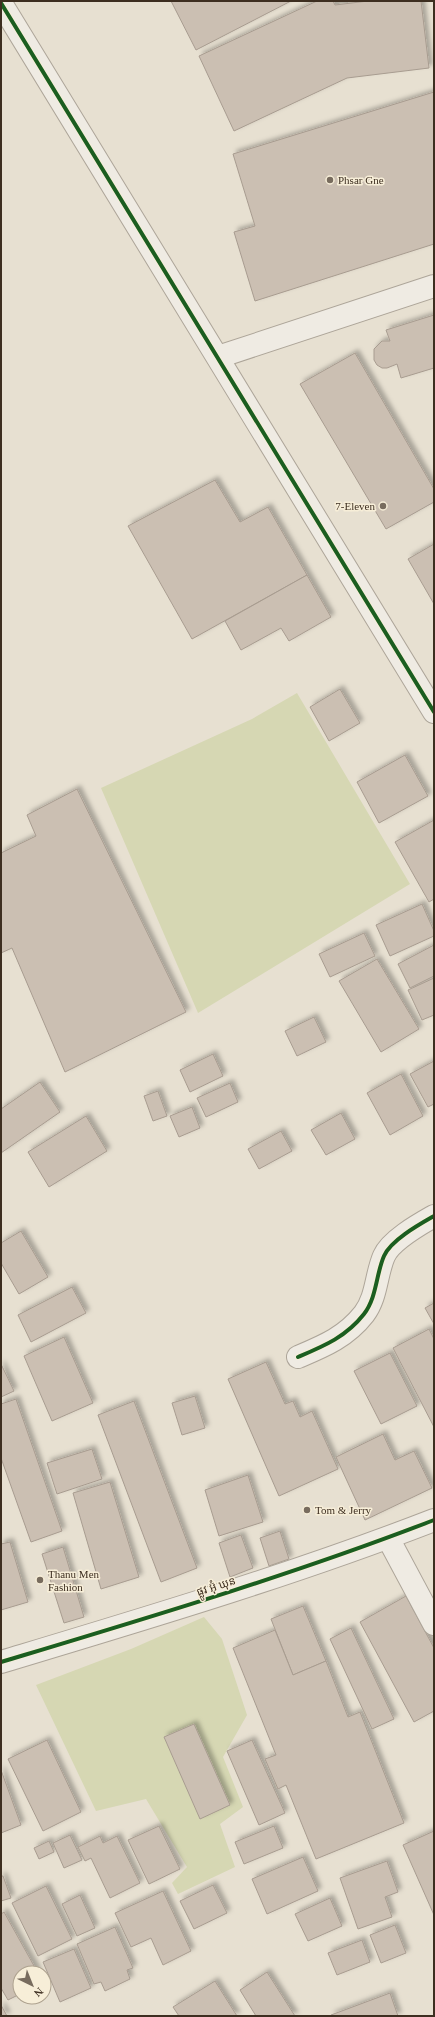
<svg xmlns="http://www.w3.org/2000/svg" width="435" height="2017" font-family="'Times New Roman','Noto Sans Khmer',serif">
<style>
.green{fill:#d6d7b3}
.building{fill:#cbbfb2;stroke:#a89c90;filter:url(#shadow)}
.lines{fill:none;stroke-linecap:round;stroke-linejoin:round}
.minor-casing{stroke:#ada599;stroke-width:24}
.tertiary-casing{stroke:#ada599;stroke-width:24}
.minor{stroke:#efebe3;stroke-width:22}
.tertiary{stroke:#efebe3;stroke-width:22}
.cycleway-casing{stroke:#f7eed8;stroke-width:6}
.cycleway{stroke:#1b5e20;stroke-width:4}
.poi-dot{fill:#786c5e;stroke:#f7eed8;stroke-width:1.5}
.labels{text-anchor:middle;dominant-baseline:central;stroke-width:3;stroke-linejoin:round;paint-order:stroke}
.poi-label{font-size:11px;fill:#3d2e20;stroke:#f7eed8;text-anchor:start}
.street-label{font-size:11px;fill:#3d2e20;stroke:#f7eed8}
</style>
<defs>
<filter id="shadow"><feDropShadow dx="3.5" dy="-3.5" stdDeviation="2" flood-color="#0004"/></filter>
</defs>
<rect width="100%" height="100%" fill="#e7e0d1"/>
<!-- green -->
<g class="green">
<path d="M 297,693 L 410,884 L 198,1013 L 101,788 L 252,719 Z"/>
<path d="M 204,1617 L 222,1639 L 247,1715 L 223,1757 L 243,1807 L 220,1824 L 235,1867 L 178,1894 L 172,1883 L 187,1867 L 146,1799 L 96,1811 L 36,1685 L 131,1649 Z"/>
</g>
<!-- building -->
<g class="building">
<path d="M 171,1 L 291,1 L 196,50 Z"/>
<path d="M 317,1 L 333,1 L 335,5 L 368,1 L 421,1 L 429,68 L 347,78 L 234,131 L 199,56 Z"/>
<path d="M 434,92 L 434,244 L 255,301 L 234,232 L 255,226 L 233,154 Z"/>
<path d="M 434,315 L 434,368 L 401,378 L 397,364 L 387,368 L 382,368 L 377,365 L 374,360 L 374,349 L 382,341 L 390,341 L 386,330 Z"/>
<path d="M 355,353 L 434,489 L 434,502 L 386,529 L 300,384 Z"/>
<path d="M 215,480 L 240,522 L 268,507 L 307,575 L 192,639 L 128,526 Z"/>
<path d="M 434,544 L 434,604 L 408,559 Z"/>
<path d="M 307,575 L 331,617 L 289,641 L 281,628 L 241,650 L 225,621 Z"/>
<path d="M 340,689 L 360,723 L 329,741 L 310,707 Z"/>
<path d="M 405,755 L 428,796 L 379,823 L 357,782 Z"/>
<path d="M 77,789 L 186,1012 L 65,1072 L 12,948 L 1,953 L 1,853 L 36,836 L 27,815 Z"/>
<path d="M 434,820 L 434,899 L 429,902 L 395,842 Z"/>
<path d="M 422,904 L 434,931 L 434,936 L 390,956 L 376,925 Z"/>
<path d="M 364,933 L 375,956 L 330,977 L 319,954 Z"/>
<path d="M 434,945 L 434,976 L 410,988 L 398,964 Z"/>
<path d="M 377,959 L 419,1029 L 381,1052 L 339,981 Z"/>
<path d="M 434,978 L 434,1015 L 422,1020 L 408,990 Z"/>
<path d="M 314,1017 L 326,1042 L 297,1056 L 285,1031 Z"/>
<path d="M 213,1054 L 223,1076 L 190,1092 L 180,1070 Z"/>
<path d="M 434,1061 L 434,1104 L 428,1107 L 410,1074 Z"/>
<path d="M 401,1074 L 423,1116 L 390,1135 L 367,1093 Z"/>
<path d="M 40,1082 L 60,1112 L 1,1153 L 1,1109 Z"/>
<path d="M 230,1083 L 238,1102 L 206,1117 L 197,1098 Z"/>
<path d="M 158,1091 L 167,1116 L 153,1121 L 144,1096 Z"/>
<path d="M 192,1107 L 200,1128 L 179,1137 L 170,1116 Z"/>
<path d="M 341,1113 L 355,1139 L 326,1155 L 311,1130 Z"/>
<path d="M 86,1116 L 107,1151 L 49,1187 L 28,1152 Z"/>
<path d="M 281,1131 L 292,1151 L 259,1169 L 248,1149 Z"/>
<path d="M 21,1231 L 48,1277 L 19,1294 L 1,1263 L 1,1243 Z"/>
<path d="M 72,1287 L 86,1313 L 31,1342 L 18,1315 Z"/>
<path d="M 434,1303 L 434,1324 L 425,1308 Z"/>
<path d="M 429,1329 L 434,1339 L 434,1427 L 393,1348 Z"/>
<path d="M 64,1337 L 93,1403 L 52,1421 L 24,1356 Z"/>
<path d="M 390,1353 L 417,1406 L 381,1424 L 354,1371 Z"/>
<path d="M 266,1362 L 285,1404 L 293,1401 L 300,1417 L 312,1411 L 338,1469 L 279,1496 L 228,1379 Z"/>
<path d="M 1,1364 L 14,1391 L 1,1397 Z"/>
<path d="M 195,1396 L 205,1428 L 182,1435 L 172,1403 Z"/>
<path d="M 16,1399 L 62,1531 L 31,1542 L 1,1458 L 1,1404 Z"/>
<path d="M 134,1401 L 197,1568 L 161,1582 L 98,1415 Z"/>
<path d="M 383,1434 L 395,1460 L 414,1451 L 432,1488 L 365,1520 L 336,1457 Z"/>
<path d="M 92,1449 L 102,1479 L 57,1494 L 47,1463 Z"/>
<path d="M 248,1475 L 263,1522 L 219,1536 L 205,1490 Z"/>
<path d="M 110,1482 L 139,1577 L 101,1589 L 73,1493 Z"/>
<path d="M 280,1531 L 289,1559 L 269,1566 L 260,1538 Z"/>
<path d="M 241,1535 L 253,1568 L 230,1577 L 219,1543 Z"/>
<path d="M 10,1542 L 28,1602 L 1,1610 L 1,1544 Z"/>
<path d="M 63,1547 L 84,1617 L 64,1623 L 42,1554 Z"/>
<path d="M 406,1596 L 434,1648 L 434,1711 L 414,1722 L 360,1622 Z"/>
<path d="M 303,1606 L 326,1661 L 293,1675 L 271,1619 Z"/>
<path d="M 351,1628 L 394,1719 L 372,1729 L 330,1639 Z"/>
<path d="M 275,1630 L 293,1675 L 326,1661 L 348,1717 L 360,1712 L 404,1823 L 316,1859 L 286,1785 L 278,1789 L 265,1759 L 276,1755 L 233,1648 Z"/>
<path d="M 194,1724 L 230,1805 L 200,1819 L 164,1737 Z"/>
<path d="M 47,1740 L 81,1812 L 43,1831 L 8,1759 Z"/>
<path d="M 252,1740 L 285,1813 L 259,1825 L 227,1751 Z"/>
<path d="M 1,1770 L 21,1825 L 1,1833 Z"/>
<path d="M 159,1826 L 180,1869 L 149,1884 L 128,1840 Z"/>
<path d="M 274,1826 L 283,1848 L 244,1864 L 235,1842 Z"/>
<path d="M 434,1831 L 434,1915 L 403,1845 Z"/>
<path d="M 70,1835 L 82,1860 L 64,1868 L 53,1843 Z"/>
<path d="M 100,1836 L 103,1843 L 117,1836 L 140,1883 L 110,1898 L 91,1858 L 85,1861 L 78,1847 Z"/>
<path d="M 49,1841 L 54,1852 L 39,1859 L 34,1848 Z"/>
<path d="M 303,1857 L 318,1891 L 267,1914 L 252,1879 Z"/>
<path d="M 387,1861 L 398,1892 L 385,1897 L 392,1917 L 358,1929 L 340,1878 Z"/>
<path d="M 1,1876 L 3,1876 L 11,1898 L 1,1901 Z"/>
<path d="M 213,1885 L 227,1913 L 194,1929 L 180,1901 Z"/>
<path d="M 46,1886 L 72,1939 L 38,1956 L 12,1903 Z"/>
<path d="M 163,1891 L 191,1951 L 163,1965 L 151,1938 L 131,1947 L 115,1913 Z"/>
<path d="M 80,1895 L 95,1928 L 77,1936 L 62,1904 Z"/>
<path d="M 330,1898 L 342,1926 L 308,1941 L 295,1914 Z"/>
<path d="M 4,1912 L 38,1973 L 20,1973 L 20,1994 L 8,2000 L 1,1988 L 1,1914 Z"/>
<path d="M 395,1925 L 406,1953 L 381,1963 L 370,1935 Z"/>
<path d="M 115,1927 L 133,1968 L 127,1970 L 130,1979 L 105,1991 L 101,1982 L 94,1984 L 77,1944 Z"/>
<path d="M 362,1940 L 370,1962 L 337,1975 L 328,1953 Z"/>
<path d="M 74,1949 L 91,1988 L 60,2002 L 43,1962 Z"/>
<path d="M 267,1972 L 295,2016 L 256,2016 L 240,1990 Z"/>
<path d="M 215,1981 L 237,2016 L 179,2016 L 173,2007 Z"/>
<path d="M 390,1993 L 398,2016 L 331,2016 L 331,2015 Z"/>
<path d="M 1,2005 L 7,2016 L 1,2016 Z"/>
</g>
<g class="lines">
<defs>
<g id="minor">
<path d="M 218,357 L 434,286"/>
<path d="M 298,1357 C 324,1346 346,1337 364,1314 C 377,1297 376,1274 384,1256 C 391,1240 420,1224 434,1216"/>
<path d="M 388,1538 L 434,1624"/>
<path d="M 1,1662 C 147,1618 292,1575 434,1520"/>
</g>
<path id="tertiary" d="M 1,3 L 434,712"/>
</defs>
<!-- minor casing -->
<use href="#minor" class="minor-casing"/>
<!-- tertiary casing -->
<use href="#tertiary" class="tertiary-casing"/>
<!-- minor -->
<use href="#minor" class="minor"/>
<!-- tertiary -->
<use href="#tertiary" class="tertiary"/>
<defs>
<g id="cycleway">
<path d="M 1,3 L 434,712"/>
<path d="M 298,1357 C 324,1346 346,1337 364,1314 C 377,1297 376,1274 384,1256 C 391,1240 420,1224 434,1216"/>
<path d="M 1,1662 C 147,1618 292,1575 434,1520"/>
</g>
</defs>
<!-- cycleway casing -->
<use href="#cycleway" class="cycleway-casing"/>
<!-- cycleway -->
<use href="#cycleway" class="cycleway"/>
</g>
<!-- markers -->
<g class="poi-dot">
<circle cx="330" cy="180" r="4"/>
<circle cx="383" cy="506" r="4"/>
<circle cx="307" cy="1510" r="4"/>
<circle cx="40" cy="1580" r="4"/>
</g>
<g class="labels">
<!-- poi labels -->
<g class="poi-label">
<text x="338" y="180">Phsar Gne</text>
<text x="375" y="506" text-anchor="end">7-Eleven</text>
<text x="315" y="1510">Tom &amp; Jerry</text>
<text x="48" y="1574">Thanu Men<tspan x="48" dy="13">Fashion</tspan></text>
</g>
<!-- street labels -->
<g class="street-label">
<text transform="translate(216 1586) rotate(-18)">ផ្លូវ អ៊ុំ ឃុន</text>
</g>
</g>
<!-- border -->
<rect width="435" height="2017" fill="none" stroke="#3d2e20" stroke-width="4"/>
<!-- north arrow -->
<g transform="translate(32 1985) rotate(137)"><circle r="19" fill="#f7eed8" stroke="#ada18e"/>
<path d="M0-3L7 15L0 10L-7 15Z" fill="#786c5e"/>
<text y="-6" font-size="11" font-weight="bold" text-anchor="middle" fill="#3d2e20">N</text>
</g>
</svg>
